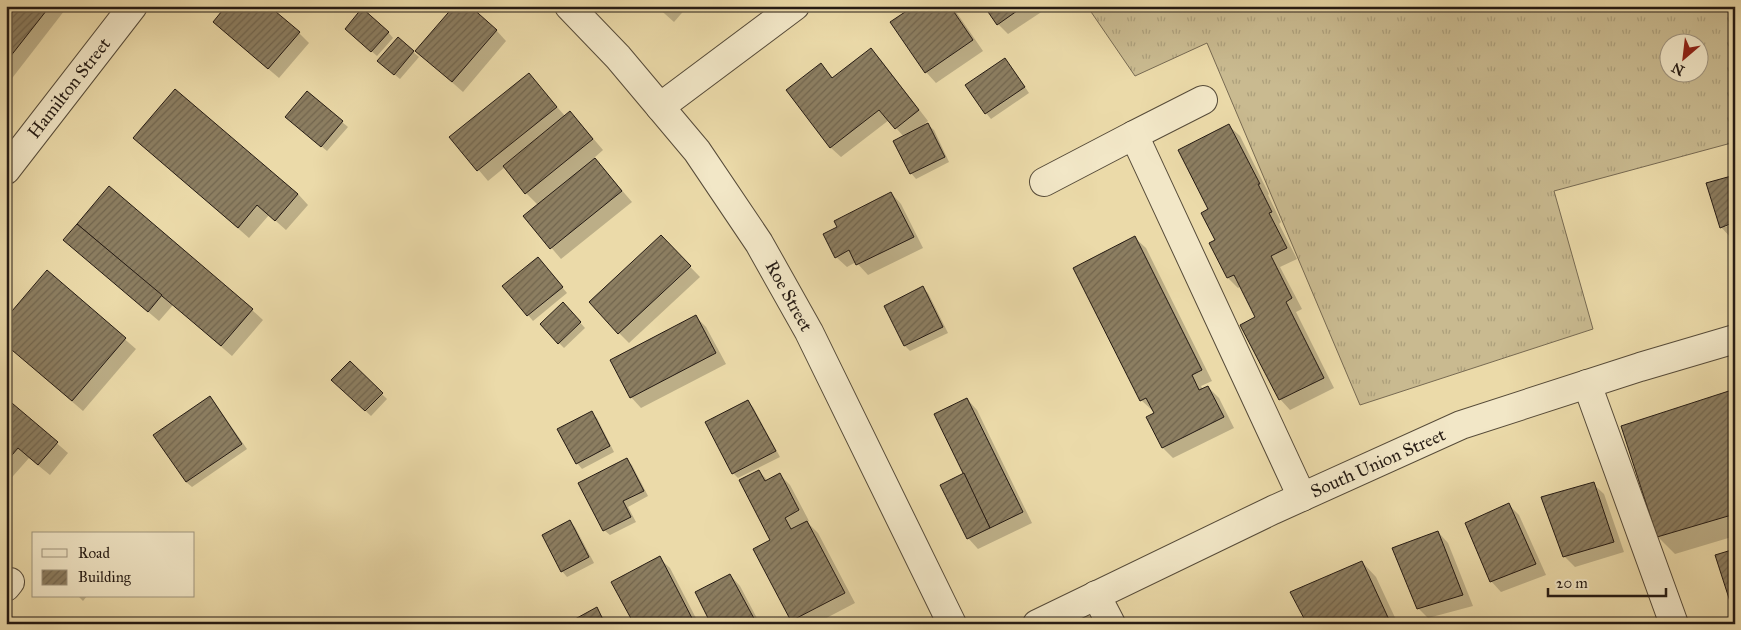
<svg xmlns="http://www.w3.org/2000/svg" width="1741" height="630" font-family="'IM FELL Great Primer',serif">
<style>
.grass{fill:url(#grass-tufts);stroke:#776a52;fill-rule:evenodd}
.shadow{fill:#0003}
.building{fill:url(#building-hatch);stroke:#251b14}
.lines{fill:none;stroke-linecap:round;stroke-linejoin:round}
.minor-casing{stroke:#564b39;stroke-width:30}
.minor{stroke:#f2e7c7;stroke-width:28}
.labels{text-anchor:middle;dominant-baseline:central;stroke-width:5;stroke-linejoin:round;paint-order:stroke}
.street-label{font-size:18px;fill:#251b14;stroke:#f2e7c7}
</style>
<defs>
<pattern id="grass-tufts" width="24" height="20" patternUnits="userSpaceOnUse" patternTransform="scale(1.25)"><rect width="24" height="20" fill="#c9ba90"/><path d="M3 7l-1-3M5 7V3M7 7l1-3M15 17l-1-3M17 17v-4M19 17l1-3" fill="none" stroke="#ac9f7b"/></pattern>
<pattern id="building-hatch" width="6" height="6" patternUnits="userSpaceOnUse" patternTransform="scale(1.25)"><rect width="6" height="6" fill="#8c7e61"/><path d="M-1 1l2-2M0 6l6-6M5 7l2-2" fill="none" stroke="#72664f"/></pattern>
</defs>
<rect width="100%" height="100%" fill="#ebdaa9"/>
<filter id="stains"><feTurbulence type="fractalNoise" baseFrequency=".004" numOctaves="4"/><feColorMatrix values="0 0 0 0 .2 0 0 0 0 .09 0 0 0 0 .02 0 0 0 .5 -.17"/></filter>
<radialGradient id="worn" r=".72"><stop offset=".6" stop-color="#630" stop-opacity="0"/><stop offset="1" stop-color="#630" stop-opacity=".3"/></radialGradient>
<!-- grass -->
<path class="grass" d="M 1087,6 L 1735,6 L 1735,142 L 1554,191 L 1593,329 L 1360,405 L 1207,43 L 1135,76 ZM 1668,42 L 1698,42 L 1698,72 L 1668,72 Z"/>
<!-- shadow -->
<g class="shadow">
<path d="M 6,6 L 68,6 L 6,86 Z"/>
<path d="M 656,6 L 688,6 L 674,22 Z"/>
<path d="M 916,6 L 952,6 L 983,51 L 936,83 L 926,72 Z"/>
<path d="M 986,6 L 1048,6 L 1049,7 L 1008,34 L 998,24 Z"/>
<path d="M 496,30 L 506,41 L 463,92 L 428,61 Z"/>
<path d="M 225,32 L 299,33 L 309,43 L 279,78 Z"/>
<path d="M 388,32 L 393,38 L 377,56 L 352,34 Z"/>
<path d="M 398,39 L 419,57 L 400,79 L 384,66 Z"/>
<path d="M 870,50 L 881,60 L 928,121 L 921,127 L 928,125 L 934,130 L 949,162 L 916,179 L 911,173 L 904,137 L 889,120 L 841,157 L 830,147 L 821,65 L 833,78 Z"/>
<path d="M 1010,65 L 1029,93 L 991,119 L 986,113 Z"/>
<path d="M 529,75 L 565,116 L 570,113 L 580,123 L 603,150 L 594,158 L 632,202 L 561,259 L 525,217 L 538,205 L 526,193 L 505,167 L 488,181 L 451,137 Z"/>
<path d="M 292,122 L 342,122 L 348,127 L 327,151 Z"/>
<path d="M 1229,126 L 1240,136 L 1269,194 L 1268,195 L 1281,222 L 1279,224 L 1297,259 L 1280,267 L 1302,309 L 1296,312 L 1334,388 L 1290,410 L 1280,399 L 1257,318 L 1241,286 L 1238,288 L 1228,278 L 1216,240 L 1210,209 Z"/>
<path d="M 135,138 L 298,194 L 308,205 L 286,230 L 269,215 L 249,238 Z"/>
<path d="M 891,193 L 901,204 L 923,248 L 868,275 L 856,262 L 847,267 L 836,257 L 839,227 Z"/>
<path d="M 1735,223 L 1735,236 L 1731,238 L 1721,227 L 1725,224 L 1725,227 Z"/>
<path d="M 1135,238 L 1146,248 L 1212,381 L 1201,386 L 1203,390 L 1208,387 L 1219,398 L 1234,428 L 1173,458 L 1163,448 L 1148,418 L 1156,414 L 1154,410 L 1152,410 L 1141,400 Z"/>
<path d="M 671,247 L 700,277 L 629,343 L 619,333 Z"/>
<path d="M 75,250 L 252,310 L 263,320 L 232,356 L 173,305 L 159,321 Z"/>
<path d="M 543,264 L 567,293 L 533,321 L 504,286 Z"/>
<path d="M 47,272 L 136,349 L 83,411 L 6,345 L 6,320 Z"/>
<path d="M 922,288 L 928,293 L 948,333 L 910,351 L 905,346 L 885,306 Z"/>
<path d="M 568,309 L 585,328 L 564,348 L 559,343 Z"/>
<path d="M 695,316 L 706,327 L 726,364 L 641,408 L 631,397 Z"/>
<path d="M 350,363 L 387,399 L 371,416 L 333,380 Z"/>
<path d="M 1735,390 L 1735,536 L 1675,554 L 1658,537 L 1622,427 Z"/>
<path d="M 210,398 L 215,403 L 247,449 L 192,487 L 186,482 Z"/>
<path d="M 6,399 L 68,453 L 50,475 L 29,458 L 6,484 Z"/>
<path d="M 967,399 L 977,410 L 1032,523 L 978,549 L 968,538 L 965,474 Z"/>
<path d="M 748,402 L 753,407 L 780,457 L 738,478 L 733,473 Z"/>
<path d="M 591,413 L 597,418 L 614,452 L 582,469 L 577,463 Z"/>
<path d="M 626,459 L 632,465 L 648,496 L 628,507 L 636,522 L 610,535 L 604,530 Z"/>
<path d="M 759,471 L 768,481 L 780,475 L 790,485 L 809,521 L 807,522 L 818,533 L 855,603 L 815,624 L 795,624 L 792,620 L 772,541 Z"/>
<path d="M 1593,484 L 1604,494 L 1624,552 L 1575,567 L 1564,556 Z"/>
<path d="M 1509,505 L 1519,515 L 1546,575 L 1501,592 L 1491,581 Z"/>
<path d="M 570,522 L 575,527 L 594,563 L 567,577 L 562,571 Z"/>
<path d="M 1438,532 L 1448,543 L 1473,606 L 1428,618 L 1418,608 Z"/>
<path d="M 659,558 L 670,568 L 699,624 L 635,624 Z"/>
<path d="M 1362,562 L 1376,577 L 1398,624 L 1308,624 Z"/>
<path d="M 730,575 L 740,586 L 760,624 L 713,624 Z"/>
<path d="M 78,596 L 87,596 L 83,601 Z"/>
<path d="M 596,609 L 609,624 L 568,624 Z"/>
</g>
<!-- building -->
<g class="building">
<path d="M 6,6 L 50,6 L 6,62 Z"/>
<path d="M 226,6 L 269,6 L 300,32 L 268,69 L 213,22 Z"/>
<path d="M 454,6 L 470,6 L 497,30 L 452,82 L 415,51 Z"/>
<path d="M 914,6 L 950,6 L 973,40 L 925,73 L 890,22 Z"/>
<path d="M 984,6 L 1024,6 L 997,25 Z"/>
<path d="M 362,8 L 389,32 L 371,52 L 345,29 Z"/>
<path d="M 398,37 L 414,51 L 394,75 L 377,61 Z"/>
<path d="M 871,48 L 919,110 L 895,129 L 879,110 L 830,148 L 786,90 L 821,63 L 832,78 Z"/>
<path d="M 1005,58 L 1025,87 L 985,114 L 965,85 Z"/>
<path d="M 529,73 L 557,107 L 477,171 L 449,137 Z"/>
<path d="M 175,89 L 298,194 L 275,221 L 257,205 L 238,228 L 133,138 Z"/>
<path d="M 307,91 L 343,121 L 321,147 L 285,117 Z"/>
<path d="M 570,111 L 593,139 L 525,194 L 503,166 Z"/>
<path d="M 928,123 L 945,157 L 910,174 L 893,141 Z"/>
<path d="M 1229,124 L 1260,184 L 1258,184 L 1272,212 L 1269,213 L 1287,248 L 1271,256 L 1292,298 L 1286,302 L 1324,378 L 1279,400 L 1240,325 L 1255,317 L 1234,275 L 1227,278 L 1209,243 L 1215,240 L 1201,213 L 1208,209 L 1178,150 Z"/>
<path d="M 595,158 L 622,191 L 550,249 L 523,216 Z"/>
<path d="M 1735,175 L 1735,222 L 1720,228 L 1706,183 Z"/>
<path d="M 109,186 L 253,309 L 221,346 L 77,224 Z"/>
<path d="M 891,192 L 914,237 L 856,265 L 849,250 L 835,258 L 823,234 L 837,227 L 834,221 Z"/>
<path d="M 77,224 L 162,295 L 148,312 L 63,240 Z"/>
<path d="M 661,235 L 691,266 L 618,334 L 589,302 Z"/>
<path d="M 1135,236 L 1202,370 L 1192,375 L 1199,390 L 1208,386 L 1224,417 L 1162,448 L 1146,417 L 1154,413 L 1146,398 L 1140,401 L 1073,268 Z"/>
<path d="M 538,257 L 563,287 L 527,316 L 502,286 Z"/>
<path d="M 47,270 L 126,338 L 72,401 L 6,345 L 6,318 Z"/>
<path d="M 923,286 L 943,327 L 904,346 L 884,306 Z"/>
<path d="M 563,302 L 581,322 L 558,344 L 540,324 Z"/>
<path d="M 696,315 L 716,353 L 630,398 L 610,360 Z"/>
<path d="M 350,361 L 383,393 L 365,411 L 331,380 Z"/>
<path d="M 1735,389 L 1735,514 L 1657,537 L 1621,426 Z"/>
<path d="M 210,396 L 242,444 L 186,482 L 153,435 Z"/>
<path d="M 6,398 L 58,442 L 38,465 L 18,448 L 6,462 Z"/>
<path d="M 967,398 L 1023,512 L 990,528 L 934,414 Z"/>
<path d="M 748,400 L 776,451 L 732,474 L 705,422 Z"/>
<path d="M 592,411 L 610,446 L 576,464 L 557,429 Z"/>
<path d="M 627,458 L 644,491 L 623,501 L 631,517 L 603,531 L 578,483 Z"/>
<path d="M 759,470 L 765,481 L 780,473 L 799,510 L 785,518 L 791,529 L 807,521 L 845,593 L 791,621 L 753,549 L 770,540 L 739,480 Z"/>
<path d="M 964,473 L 990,528 L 967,539 L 940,485 Z"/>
<path d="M 1594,482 L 1614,542 L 1563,557 L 1541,497 Z"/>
<path d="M 1509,503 L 1536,564 L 1490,582 L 1465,523 Z"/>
<path d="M 570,520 L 589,557 L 561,572 L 542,535 Z"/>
<path d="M 1438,531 L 1463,595 L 1417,609 L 1392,548 Z"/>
<path d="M 1735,549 L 1735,617 L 1715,555 Z"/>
<path d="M 660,556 L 695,624 L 634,624 L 611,582 Z"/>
<path d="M 1362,561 L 1391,624 L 1307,624 L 1290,592 Z"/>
<path d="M 730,574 L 757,624 L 711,624 L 695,592 Z"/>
<path d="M 597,607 L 605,624 L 566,624 Z"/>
</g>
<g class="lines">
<defs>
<g id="minor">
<path d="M 569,6 L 618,57 L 697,151 L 759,243 L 809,332 L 952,624"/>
<path d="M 660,107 L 795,6"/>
<path d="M 1134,135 L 1203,100"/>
<path d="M 6,170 L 133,6"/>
<path d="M 1044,182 L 1134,135 L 1302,497"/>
<path d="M 1587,384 L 1674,624"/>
<path d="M 6,587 L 10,582"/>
<path d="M 1096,595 L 1111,624"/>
<path d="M 1037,624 L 1273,510 L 1461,425 L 1640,367 L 1735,339"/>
</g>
</defs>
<!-- minor casing -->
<use href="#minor" class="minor-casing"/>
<!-- minor -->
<use href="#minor" class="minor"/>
</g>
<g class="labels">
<!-- street labels -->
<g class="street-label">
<text transform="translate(69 88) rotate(-52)">Hamilton Street</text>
<text transform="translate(789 296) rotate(61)">Roe Street</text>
<text transform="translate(1378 463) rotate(-24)">South Union Street</text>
</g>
</g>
<!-- margin -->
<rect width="1741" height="630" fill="none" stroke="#ebdaa9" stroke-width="25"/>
<rect x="8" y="8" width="1726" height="615" fill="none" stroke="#251b14" stroke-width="2.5"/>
<rect x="12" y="12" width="1716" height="605" fill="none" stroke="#251b14"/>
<!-- legend -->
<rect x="32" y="532" width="162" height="65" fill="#f2e7c7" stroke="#a0957f"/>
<rect x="42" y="549" width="25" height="8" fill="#f2e7c7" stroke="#a0957f"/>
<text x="78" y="558" font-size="15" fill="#251b14">Road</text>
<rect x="42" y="570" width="25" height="15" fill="url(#building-hatch)" stroke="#a0957f"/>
<text x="78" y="582" font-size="15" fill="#251b14">Building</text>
<!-- north arrow -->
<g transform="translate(1684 58) rotate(208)"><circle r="24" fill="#f2e7c7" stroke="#a0957f"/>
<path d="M0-4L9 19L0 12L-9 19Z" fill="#8f2418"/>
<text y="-8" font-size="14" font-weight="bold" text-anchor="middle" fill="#251b14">N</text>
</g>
<!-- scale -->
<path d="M1548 588v8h118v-8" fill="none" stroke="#251b14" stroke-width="2.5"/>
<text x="1556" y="588" font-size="15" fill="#251b14" stroke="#f2e7c7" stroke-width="4" paint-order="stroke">20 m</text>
<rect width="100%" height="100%" filter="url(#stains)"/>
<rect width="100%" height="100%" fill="url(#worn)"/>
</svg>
